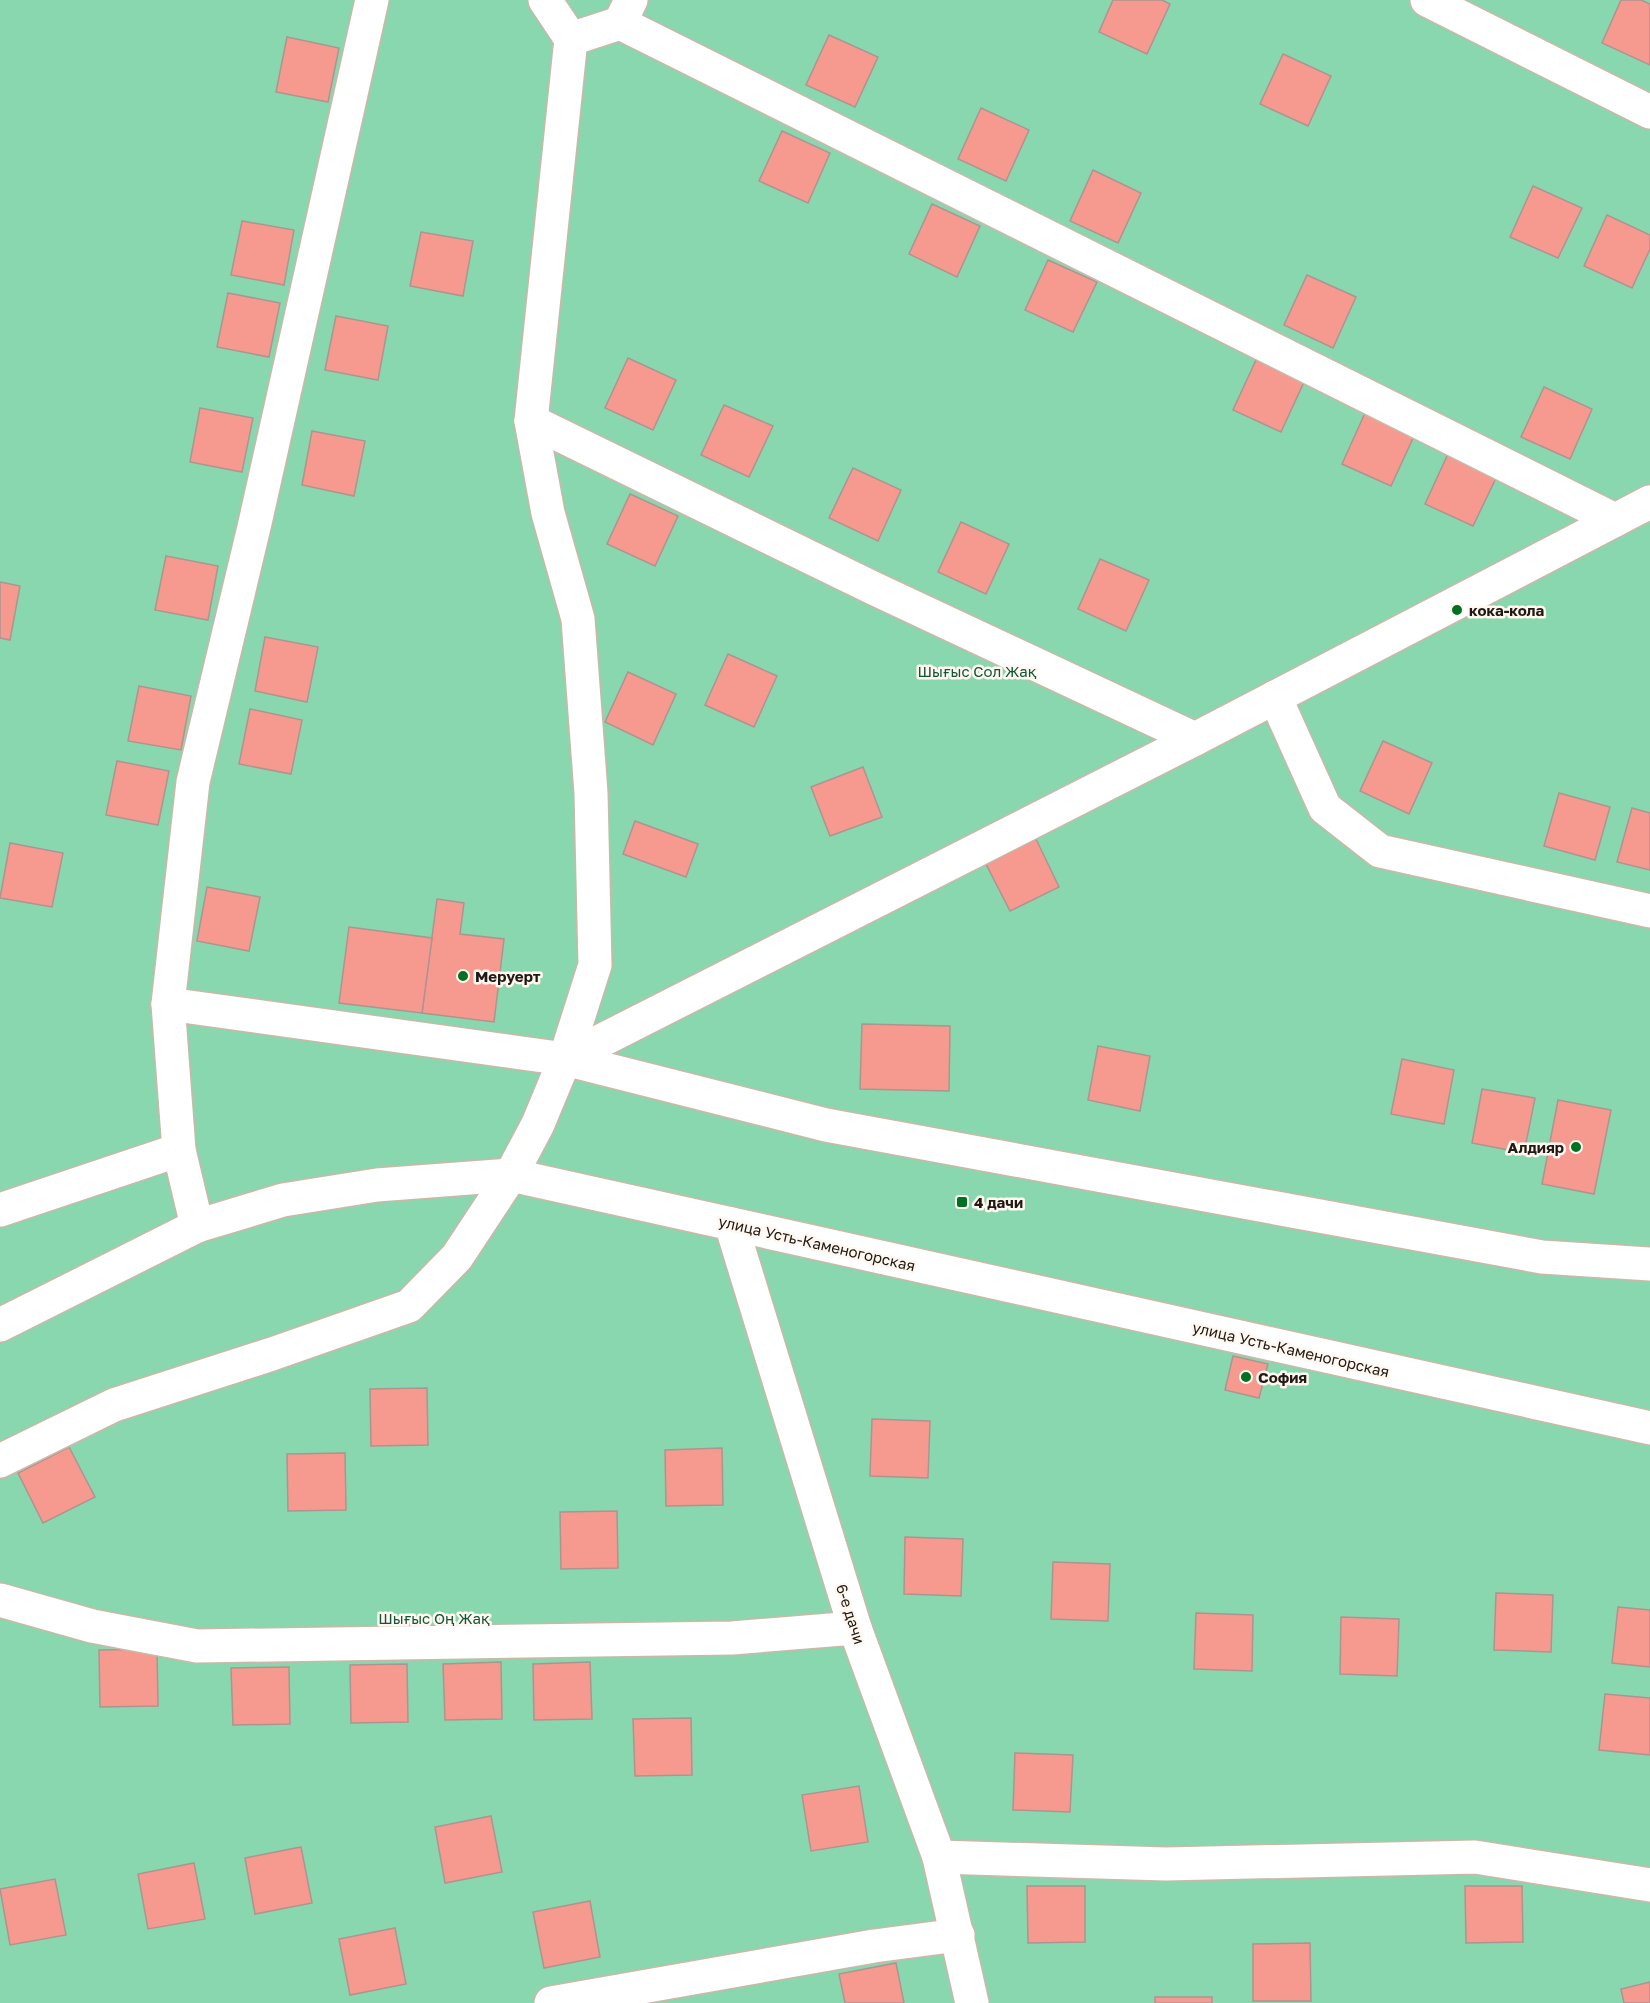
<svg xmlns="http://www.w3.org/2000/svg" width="1650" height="2003" font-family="'Golos Text',sans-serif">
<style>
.green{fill:#89d7ae}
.building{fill:#f69a90;stroke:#ad9490;stroke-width:1.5}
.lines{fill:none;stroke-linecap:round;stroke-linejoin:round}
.minor-casing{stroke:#cbb8a8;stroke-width:36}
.minor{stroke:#fff;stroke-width:33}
.poi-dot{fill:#007022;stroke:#fff7f0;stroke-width:2}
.labels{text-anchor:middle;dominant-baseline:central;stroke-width:5;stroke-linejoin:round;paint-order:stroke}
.poi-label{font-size:15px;font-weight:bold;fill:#211a14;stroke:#fff7f0;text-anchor:start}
.park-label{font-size:15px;fill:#0e5739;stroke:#fff7f0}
.street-label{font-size:15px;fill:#211a14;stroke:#fff7f0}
</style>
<rect width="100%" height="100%" fill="#fbe7d6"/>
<!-- green -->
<rect class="green" x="0" y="0" width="1650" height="2003"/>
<!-- building -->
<g class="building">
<path d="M 1113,0 L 1162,0 L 1170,4 L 1147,54 L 1099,32 Z"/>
<path d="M 1621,0 L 1641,0 L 1650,4 L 1650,65 L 1602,43 Z"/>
<path d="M 829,35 L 878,57 L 855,107 L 806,85 Z"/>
<path d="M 287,37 L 339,48 L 328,102 L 276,92 Z"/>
<path d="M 1283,54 L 1331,76 L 1308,126 L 1260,104 Z"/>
<path d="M 981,108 L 1029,130 L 1006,181 L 958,159 Z"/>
<path d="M 782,131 L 830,153 L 808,203 L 759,181 Z"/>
<path d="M 1093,170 L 1141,193 L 1118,243 L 1070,221 Z"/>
<path d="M 1533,186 L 1582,208 L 1558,258 L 1510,237 Z"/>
<path d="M 932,204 L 980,226 L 957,277 L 909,254 Z"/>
<path d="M 1607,215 L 1650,235 L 1650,249 L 1632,288 L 1584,266 Z"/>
<path d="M 242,221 L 294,230 L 284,285 L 231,275 Z"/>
<path d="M 421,232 L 473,241 L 463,296 L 410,286 Z"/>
<path d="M 1048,260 L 1097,282 L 1073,332 L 1025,310 Z"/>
<path d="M 1307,275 L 1356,297 L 1333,348 L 1284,325 Z"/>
<path d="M 228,293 L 280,303 L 269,357 L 217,347 Z"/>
<path d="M 336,316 L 388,326 L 378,380 L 325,370 Z"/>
<path d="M 628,358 L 676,380 L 653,430 L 605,408 Z"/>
<path d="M 1256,360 L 1304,382 L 1281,432 L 1233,410 Z"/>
<path d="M 1544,387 L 1592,409 L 1570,459 L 1521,437 Z"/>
<path d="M 724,405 L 773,426 L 749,477 L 701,455 Z"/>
<path d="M 200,408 L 253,418 L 242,472 L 190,462 Z"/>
<path d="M 1365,413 L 1414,436 L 1391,486 L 1342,464 Z"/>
<path d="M 312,431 L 365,441 L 354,496 L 302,485 Z"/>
<path d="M 1448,454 L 1497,476 L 1473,526 L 1425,504 Z"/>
<path d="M 853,468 L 901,490 L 878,541 L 829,518 Z"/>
<path d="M 630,494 L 678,516 L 655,566 L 607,544 Z"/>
<path d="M 961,522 L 1009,544 L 986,594 L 938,572 Z"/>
<path d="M 166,556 L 218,566 L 208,620 L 155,610 Z"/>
<path d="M 1100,559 L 1149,580 L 1126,631 L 1078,609 Z"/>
<path d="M 0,582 L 20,586 L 10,640 L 0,638 Z"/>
<path d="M 265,637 L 318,647 L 307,702 L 255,691 Z"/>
<path d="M 728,654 L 777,676 L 754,727 L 705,705 Z"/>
<path d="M 628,672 L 676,694 L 653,745 L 605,722 Z"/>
<path d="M 139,686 L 191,696 L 181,750 L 128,741 Z"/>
<path d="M 250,709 L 302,720 L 291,774 L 239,764 Z"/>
<path d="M 1383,741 L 1432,763 L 1409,814 L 1360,791 Z"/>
<path d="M 117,761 L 169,771 L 158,825 L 106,815 Z"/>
<path d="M 863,767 L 882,817 L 830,836 L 811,787 Z"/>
<path d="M 1559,793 L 1610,807 L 1595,860 L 1544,846 Z"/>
<path d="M 1632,808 L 1650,813 L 1650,870 L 1617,862 Z"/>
<path d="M 635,821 L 698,844 L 686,877 L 623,854 Z"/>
<path d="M 1036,839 L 1059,887 L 1010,911 L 986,864 Z"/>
<path d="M 10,843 L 63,853 L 52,907 L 0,898 Z"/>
<path d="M 207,887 L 260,897 L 249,951 L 197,941 Z"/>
<path d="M 437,899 L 464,903 L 460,934 L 504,939 L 494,1022 L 422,1013 Z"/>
<path d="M 349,927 L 432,938 L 422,1013 L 339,1003 Z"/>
<path d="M 862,1024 L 950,1026 L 949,1091 L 860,1089 Z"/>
<path d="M 1098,1046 L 1150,1056 L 1140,1111 L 1088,1100 Z"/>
<path d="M 1402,1059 L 1454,1070 L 1444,1124 L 1391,1114 Z"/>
<path d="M 1482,1089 L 1535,1098 L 1524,1153 L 1472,1143 Z"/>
<path d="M 1558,1100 L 1611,1110 L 1594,1194 L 1542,1184 Z"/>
<path d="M 1233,1356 L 1268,1364 L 1259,1398 L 1225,1390 Z"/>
<path d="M 427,1388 L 428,1445 L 371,1446 L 370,1389 Z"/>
<path d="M 872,1419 L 930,1421 L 928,1478 L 870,1476 Z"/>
<path d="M 69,1447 L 95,1497 L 43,1523 L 18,1473 Z"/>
<path d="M 722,1448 L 723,1505 L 666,1506 L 665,1450 Z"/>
<path d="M 345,1453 L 346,1510 L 288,1511 L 287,1454 Z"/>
<path d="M 617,1511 L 618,1568 L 561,1569 L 560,1512 Z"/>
<path d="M 905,1537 L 963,1539 L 961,1596 L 904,1594 Z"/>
<path d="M 1053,1562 L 1110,1564 L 1108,1621 L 1051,1619 Z"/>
<path d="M 1496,1593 L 1553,1595 L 1551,1652 L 1494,1650 Z"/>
<path d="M 1618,1607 L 1650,1610 L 1650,1667 L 1612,1663 Z"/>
<path d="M 1196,1613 L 1253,1615 L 1252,1671 L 1194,1669 Z"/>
<path d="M 1341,1617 L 1399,1619 L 1397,1676 L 1340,1674 Z"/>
<path d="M 157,1649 L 158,1706 L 100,1707 L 99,1650 Z"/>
<path d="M 501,1662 L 502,1719 L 445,1720 L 443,1664 Z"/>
<path d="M 590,1662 L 592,1719 L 534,1720 L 533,1664 Z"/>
<path d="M 407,1664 L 408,1722 L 351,1723 L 350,1665 Z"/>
<path d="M 289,1667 L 290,1724 L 233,1725 L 231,1668 Z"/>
<path d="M 1605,1694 L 1650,1698 L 1650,1755 L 1599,1750 Z"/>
<path d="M 691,1718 L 692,1775 L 635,1776 L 633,1719 Z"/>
<path d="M 1015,1753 L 1073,1755 L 1070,1812 L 1013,1810 Z"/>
<path d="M 859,1786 L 868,1842 L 811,1851 L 802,1795 Z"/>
<path d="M 491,1816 L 502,1872 L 445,1883 L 435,1827 Z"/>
<path d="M 301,1847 L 312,1903 L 255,1914 L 245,1858 Z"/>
<path d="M 194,1863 L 205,1919 L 148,1929 L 138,1874 Z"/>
<path d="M 55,1879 L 66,1935 L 10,1945 L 0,1889 Z"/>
<path d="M 1027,1886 L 1085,1886 L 1085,1942 L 1028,1943 Z"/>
<path d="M 1465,1886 L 1522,1886 L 1523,1942 L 1466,1943 Z"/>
<path d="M 590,1901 L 600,1957 L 544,1968 L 533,1912 Z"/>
<path d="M 395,1928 L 406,1984 L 350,1995 L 339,1939 Z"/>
<path d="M 1310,1943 L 1311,2001 L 1253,2001 L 1253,1944 Z"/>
<path d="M 896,1963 L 904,2003 L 845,2003 L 839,1974 Z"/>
<path d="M 1650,1982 L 1650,2003 L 1624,2003 L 1621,1989 Z"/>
<rect x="1155" y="1997" width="57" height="6"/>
</g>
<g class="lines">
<defs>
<g id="minor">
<path d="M 545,0 L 571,39"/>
<path d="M 1427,0 L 1650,112"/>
<path d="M 620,23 L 1615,520"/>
<path d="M 531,421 L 873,588 L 1195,739"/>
<path d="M 1275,697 L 1325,808 L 1380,851 L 1650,911"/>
<path d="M 168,1004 L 565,1059 L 826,1125 L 1542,1257 L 1650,1264"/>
<path d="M 565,1059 L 1195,739 L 1650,502"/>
<path d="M 179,1150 L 197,1226"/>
<path d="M 0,1210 L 179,1150 L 168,1004 L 193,782 L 255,523 L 372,0"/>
<path d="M 731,1224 L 855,1628 L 939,1857 L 972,2003"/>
<path d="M 0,1325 L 197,1226 L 283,1200 L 377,1185 L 511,1175 L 1650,1428"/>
<path d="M 0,1461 L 114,1405 L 272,1354 L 409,1306 L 457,1257 L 511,1175 L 538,1124 L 565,1059 L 595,965 L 591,793 L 578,619 L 548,513 L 531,421 L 571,39 L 620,23 L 631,0"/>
<path d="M 0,1600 L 92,1626 L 197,1646 L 732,1638 L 855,1628"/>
<path d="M 939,1857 L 1166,1864 L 1475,1857 L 1650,1885"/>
<path d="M 551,2003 L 874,1946 L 958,1935"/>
</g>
</defs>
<!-- minor casing -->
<use href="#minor" class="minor-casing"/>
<!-- minor -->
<use href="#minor" class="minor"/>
</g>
<!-- markers -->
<g class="poi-dot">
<circle cx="1457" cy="610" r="6"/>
<circle cx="463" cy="976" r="6"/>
<circle cx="1576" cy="1147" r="6"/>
<rect x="956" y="1196" width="12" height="12" rx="3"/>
<circle cx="1246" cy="1377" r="6"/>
</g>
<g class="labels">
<!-- poi labels -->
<g class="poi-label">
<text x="1469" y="610">кока-кола</text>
<text x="475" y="976">Меруерт</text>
<text x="1564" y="1147" text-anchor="end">Алдияр</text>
<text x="974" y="1202">4 дачи</text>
<text x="1258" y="1377">София</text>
</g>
<!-- park labels -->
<g class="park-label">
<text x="977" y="671">Шығыс Сол Жақ</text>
<text x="434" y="1618">Шығыс Оң Жақ</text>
</g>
<!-- street labels -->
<g class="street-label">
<text transform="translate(817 1243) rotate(13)">улица Усть-Каменогорская</text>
<text transform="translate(1291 1349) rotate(13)">улица Усть-Каменогорская</text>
<text transform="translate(851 1614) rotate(72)">6-е дачи</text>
</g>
</g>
</svg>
